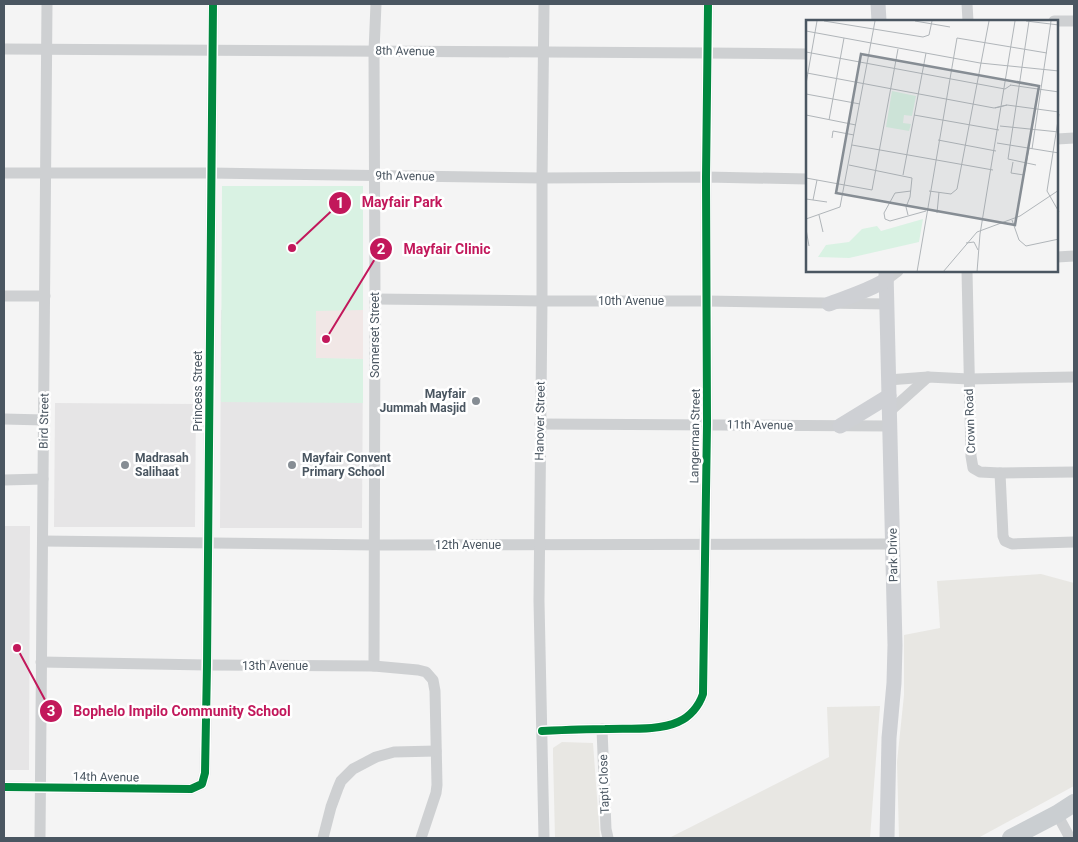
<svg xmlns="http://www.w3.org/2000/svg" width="1078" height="842" font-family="Roboto,sans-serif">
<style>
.commercial{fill:#e8e7e3}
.education{fill:#e6e5e6}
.medical{fill:#f1e7e6}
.green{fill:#d9f2e3}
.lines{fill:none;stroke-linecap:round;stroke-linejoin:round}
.street{stroke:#ced0d2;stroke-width:11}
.secondary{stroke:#ced0d4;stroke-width:15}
.primary{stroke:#caced1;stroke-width:18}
.cycleway-casing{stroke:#fff;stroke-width:11}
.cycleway{stroke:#00873e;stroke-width:8}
.poi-dot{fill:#868d94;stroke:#fff;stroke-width:2}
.labels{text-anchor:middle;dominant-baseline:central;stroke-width:5;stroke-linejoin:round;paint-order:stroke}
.street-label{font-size:12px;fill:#4a5661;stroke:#fff}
.poi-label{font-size:12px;font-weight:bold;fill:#4a5661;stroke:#fff;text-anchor:start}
.inset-road{fill:none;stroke:#b0b5b9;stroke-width:1}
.view{fill:#868d94;fill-opacity:0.15;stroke:#868d94;stroke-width:2.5}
.inset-edge{fill:none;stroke:#4a5661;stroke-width:2.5}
.leader{fill:none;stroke:#c2185b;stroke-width:2}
.callout-dot{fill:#c2185b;stroke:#fff;stroke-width:2}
.mark-label{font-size:15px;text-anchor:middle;font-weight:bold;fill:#fff}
.callout-label{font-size:14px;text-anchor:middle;font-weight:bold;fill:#c2185b;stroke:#fff;stroke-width:5;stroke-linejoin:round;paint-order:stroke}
</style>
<rect width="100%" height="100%" fill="#f4f4f4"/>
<!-- commercial -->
<g class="commercial">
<path d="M 1041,574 L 1074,583 L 1074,786 L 978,838 L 899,838 L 897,762 L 904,695 L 904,635 L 940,628 L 937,581 Z"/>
<path d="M 880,706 L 870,838 L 669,838 L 829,757 L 827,707 Z"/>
<path d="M 562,742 L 593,743 L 600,838 L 555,838 L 553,755 L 553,748 Z"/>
</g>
<!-- education -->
<g class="education">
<path d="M 221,310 L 316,310 L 316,358 L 363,359 L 362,528 L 220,528 Z"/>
<path d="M 55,403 L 196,404 L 195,527 L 54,527 Z"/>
<path d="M 4,526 L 30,526 L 29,770 L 4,770 Z"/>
</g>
<!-- medical -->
<path class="medical" d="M 316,310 L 363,310 L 363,359 L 316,358 Z"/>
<!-- green -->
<path class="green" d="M 222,186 L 363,186 L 363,310 L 316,311 L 316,358 L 363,359 L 363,403 L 221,402 Z"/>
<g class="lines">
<!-- street -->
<g class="street">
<path d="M 967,4 L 968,21"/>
<path d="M 1054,21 L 1074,21"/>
<path d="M 4,49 L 708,53 L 807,54"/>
<path d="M 1057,139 L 1074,138"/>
<path d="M 4,173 L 211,173 L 542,178 L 706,177 L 807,179"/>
<path d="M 1057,257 L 1074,256"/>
<path d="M 967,271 L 971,456 L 973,468 L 980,472 L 1000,473 L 1074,472"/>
<path d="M 886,280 L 898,271"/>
<path d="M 4,296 L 45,296"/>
<path d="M 375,299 L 542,301 L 707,301 L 887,304"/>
<path d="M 888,380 L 928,377 L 969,379 L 1074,377"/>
<path d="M 889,412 L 928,377"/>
<path d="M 4,419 L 44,420"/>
<path d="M 540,424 L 889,426"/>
<path d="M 1000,473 L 1003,536 L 1005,541 L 1012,544 L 1074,542"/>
<path d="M 4,480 L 43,479"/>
<path d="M 43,541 L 375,545 L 893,544"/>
<path d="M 41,662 L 207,665 L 374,666 L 418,670 L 426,672 L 433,680 L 435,691 L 437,785 L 436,793 L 421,838"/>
<path d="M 374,666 L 375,299 L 374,51 L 376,4"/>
<path d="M 602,729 L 606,829 L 608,838"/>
<path d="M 542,731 C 563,730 584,729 605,729 C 626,728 658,731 678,722 C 690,717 699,706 703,694 L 707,424 L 706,177 L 708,4"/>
<path d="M 4,787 L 191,789 L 202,784 L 205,773 L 207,665 L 213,4"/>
<path d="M 1057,814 L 1070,838"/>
<path d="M 40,838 L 47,4"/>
<path d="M 323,838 L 331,807 L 338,788 L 341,781 L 353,769 L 376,757 L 394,752 L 436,751"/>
<path d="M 544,838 L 539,601 L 542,301 L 542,178 L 544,4"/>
</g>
<!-- secondary -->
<g class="secondary">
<path d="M 878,4 L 879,21"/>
<path d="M 886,271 L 895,645 L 894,683 L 889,738 L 887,838"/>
<path d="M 829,304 C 848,297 868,291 886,280"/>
<path d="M 840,426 L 889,396"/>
</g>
<!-- primary -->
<path class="primary" d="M 1011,838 L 1057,814 L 1074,803"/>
<defs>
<g id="cycleway">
<path d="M 542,731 C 563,730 584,729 605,729 C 626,728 658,731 678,722 C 690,717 699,706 703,694 L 707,424 L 706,177 L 708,4"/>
<path d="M 4,787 L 191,789 L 202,784 L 205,773 L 207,665 L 213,4"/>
</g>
</defs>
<!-- cycleway casing -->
<use href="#cycleway" class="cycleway-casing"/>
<!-- cycleway -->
<use href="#cycleway" class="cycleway"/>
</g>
<!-- markers -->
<g class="poi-dot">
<circle cx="476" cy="401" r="5"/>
<circle cx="125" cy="465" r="5"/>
<circle cx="292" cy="465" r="5"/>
</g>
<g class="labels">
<!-- street labels -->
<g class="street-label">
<text transform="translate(405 51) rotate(1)">8th Avenue</text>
<text transform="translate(405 176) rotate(1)">9th Avenue</text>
<text x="631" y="301">10th Avenue</text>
<text transform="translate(375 335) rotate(-90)">Somerset Street</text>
<text transform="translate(198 391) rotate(-90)">Princess Street</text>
<text transform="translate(44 421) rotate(-89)">Bird Street</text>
<text transform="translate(540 421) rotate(-89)">Hanover Street</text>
<text transform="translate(970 421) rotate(-92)">Crown Road</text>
<text transform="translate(760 425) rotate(1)">11th Avenue</text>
<text transform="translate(695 436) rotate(-89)">Langerman Street</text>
<text x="468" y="545">12th Avenue</text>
<text transform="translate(893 555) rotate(-91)">Park Drive</text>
<text x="275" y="666">13th Avenue</text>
<text transform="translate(106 777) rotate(1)">14th Avenue</text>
<text transform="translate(604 784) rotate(-92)">Tapti Close</text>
</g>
<!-- poi labels -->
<g class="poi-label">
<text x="466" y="394" text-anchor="end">Mayfair<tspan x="466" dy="14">Jummah Masjid</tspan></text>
<text x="135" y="458">Madrasah<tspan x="135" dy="14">Salihaat</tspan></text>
<text x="302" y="458">Mayfair Convent<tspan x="302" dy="14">Primary School</tspan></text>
</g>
</g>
<!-- overview -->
<g transform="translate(806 20)">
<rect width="252" height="252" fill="#f4f4f4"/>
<path d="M 86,71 L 110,76 L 106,96 L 98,95 L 97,103 L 105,104 L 103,111 L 80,107 ZM 117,199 L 113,222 L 43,238 L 12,237 L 20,225 L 43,222 L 56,209 L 71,206 L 75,211 Z" fill="#d9f2e3"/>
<path class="inset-road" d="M 18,1 L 117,17 L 123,15 L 126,1M 109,1 L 144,7M 220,1 L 253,5M 223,1 L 202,139 L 230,145M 0,11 L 174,43 L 253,51M 0,32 L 199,69 L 205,65M 1,53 L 188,88 L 201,85M 0,64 L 11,1M 204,65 L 253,72M 0,74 L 54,84M 189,88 L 201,85 L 253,92M 253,94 L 241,171 L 253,192M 0,95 L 50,105M 108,95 L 193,110M 23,100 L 38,18M 194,106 L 253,112M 26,118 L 27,111 L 48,115M 132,120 L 190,131M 191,123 L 253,133M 46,125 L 187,150M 226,129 L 245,1M 207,142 L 205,153 L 218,155 L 223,128M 43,145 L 106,158 L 104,177 L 100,187 L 102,195M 97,155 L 120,33M 0,158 L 66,170 L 92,29M 105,171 L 89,173 L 78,193 L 79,199 L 84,201 L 120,191M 123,171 L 145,174 L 151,169 L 183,1M 0,179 L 21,182M 7,180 L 11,160M 131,193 L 133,172M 13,195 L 17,212M 0,199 L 34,187 L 69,1M 206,200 L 213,220 L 220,226 L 253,219M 0,209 L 3,226M 160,223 L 168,222 L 172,230M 111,252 L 151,18 L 241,33M 137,252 L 171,212 L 214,196 L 253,170M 171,252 L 174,214 L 209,1"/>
<path class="view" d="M 55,34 L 233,66 L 209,205 L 30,173 Z"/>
<rect width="252" height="252" class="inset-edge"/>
</g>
<!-- callouts -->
<path class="leader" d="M292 248L340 203M326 339L381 249M17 648L51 711"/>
<g class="callout-dot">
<circle cx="292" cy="248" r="5"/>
<circle cx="326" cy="339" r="5"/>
<circle cx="17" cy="648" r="5"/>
<circle cx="340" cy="203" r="12"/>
<circle cx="381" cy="249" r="12"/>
<circle cx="51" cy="711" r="12"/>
</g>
<g class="mark-label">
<text x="340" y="208">1</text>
<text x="381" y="254">2</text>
<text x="51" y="716">3</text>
</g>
<g class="callout-label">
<text x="402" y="207">Mayfair Park</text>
<text x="447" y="254">Mayfair Clinic</text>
<text x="182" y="716">Bophelo Impilo Community School</text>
</g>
<!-- border -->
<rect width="1078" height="842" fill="none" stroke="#4a5661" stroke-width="10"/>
</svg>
